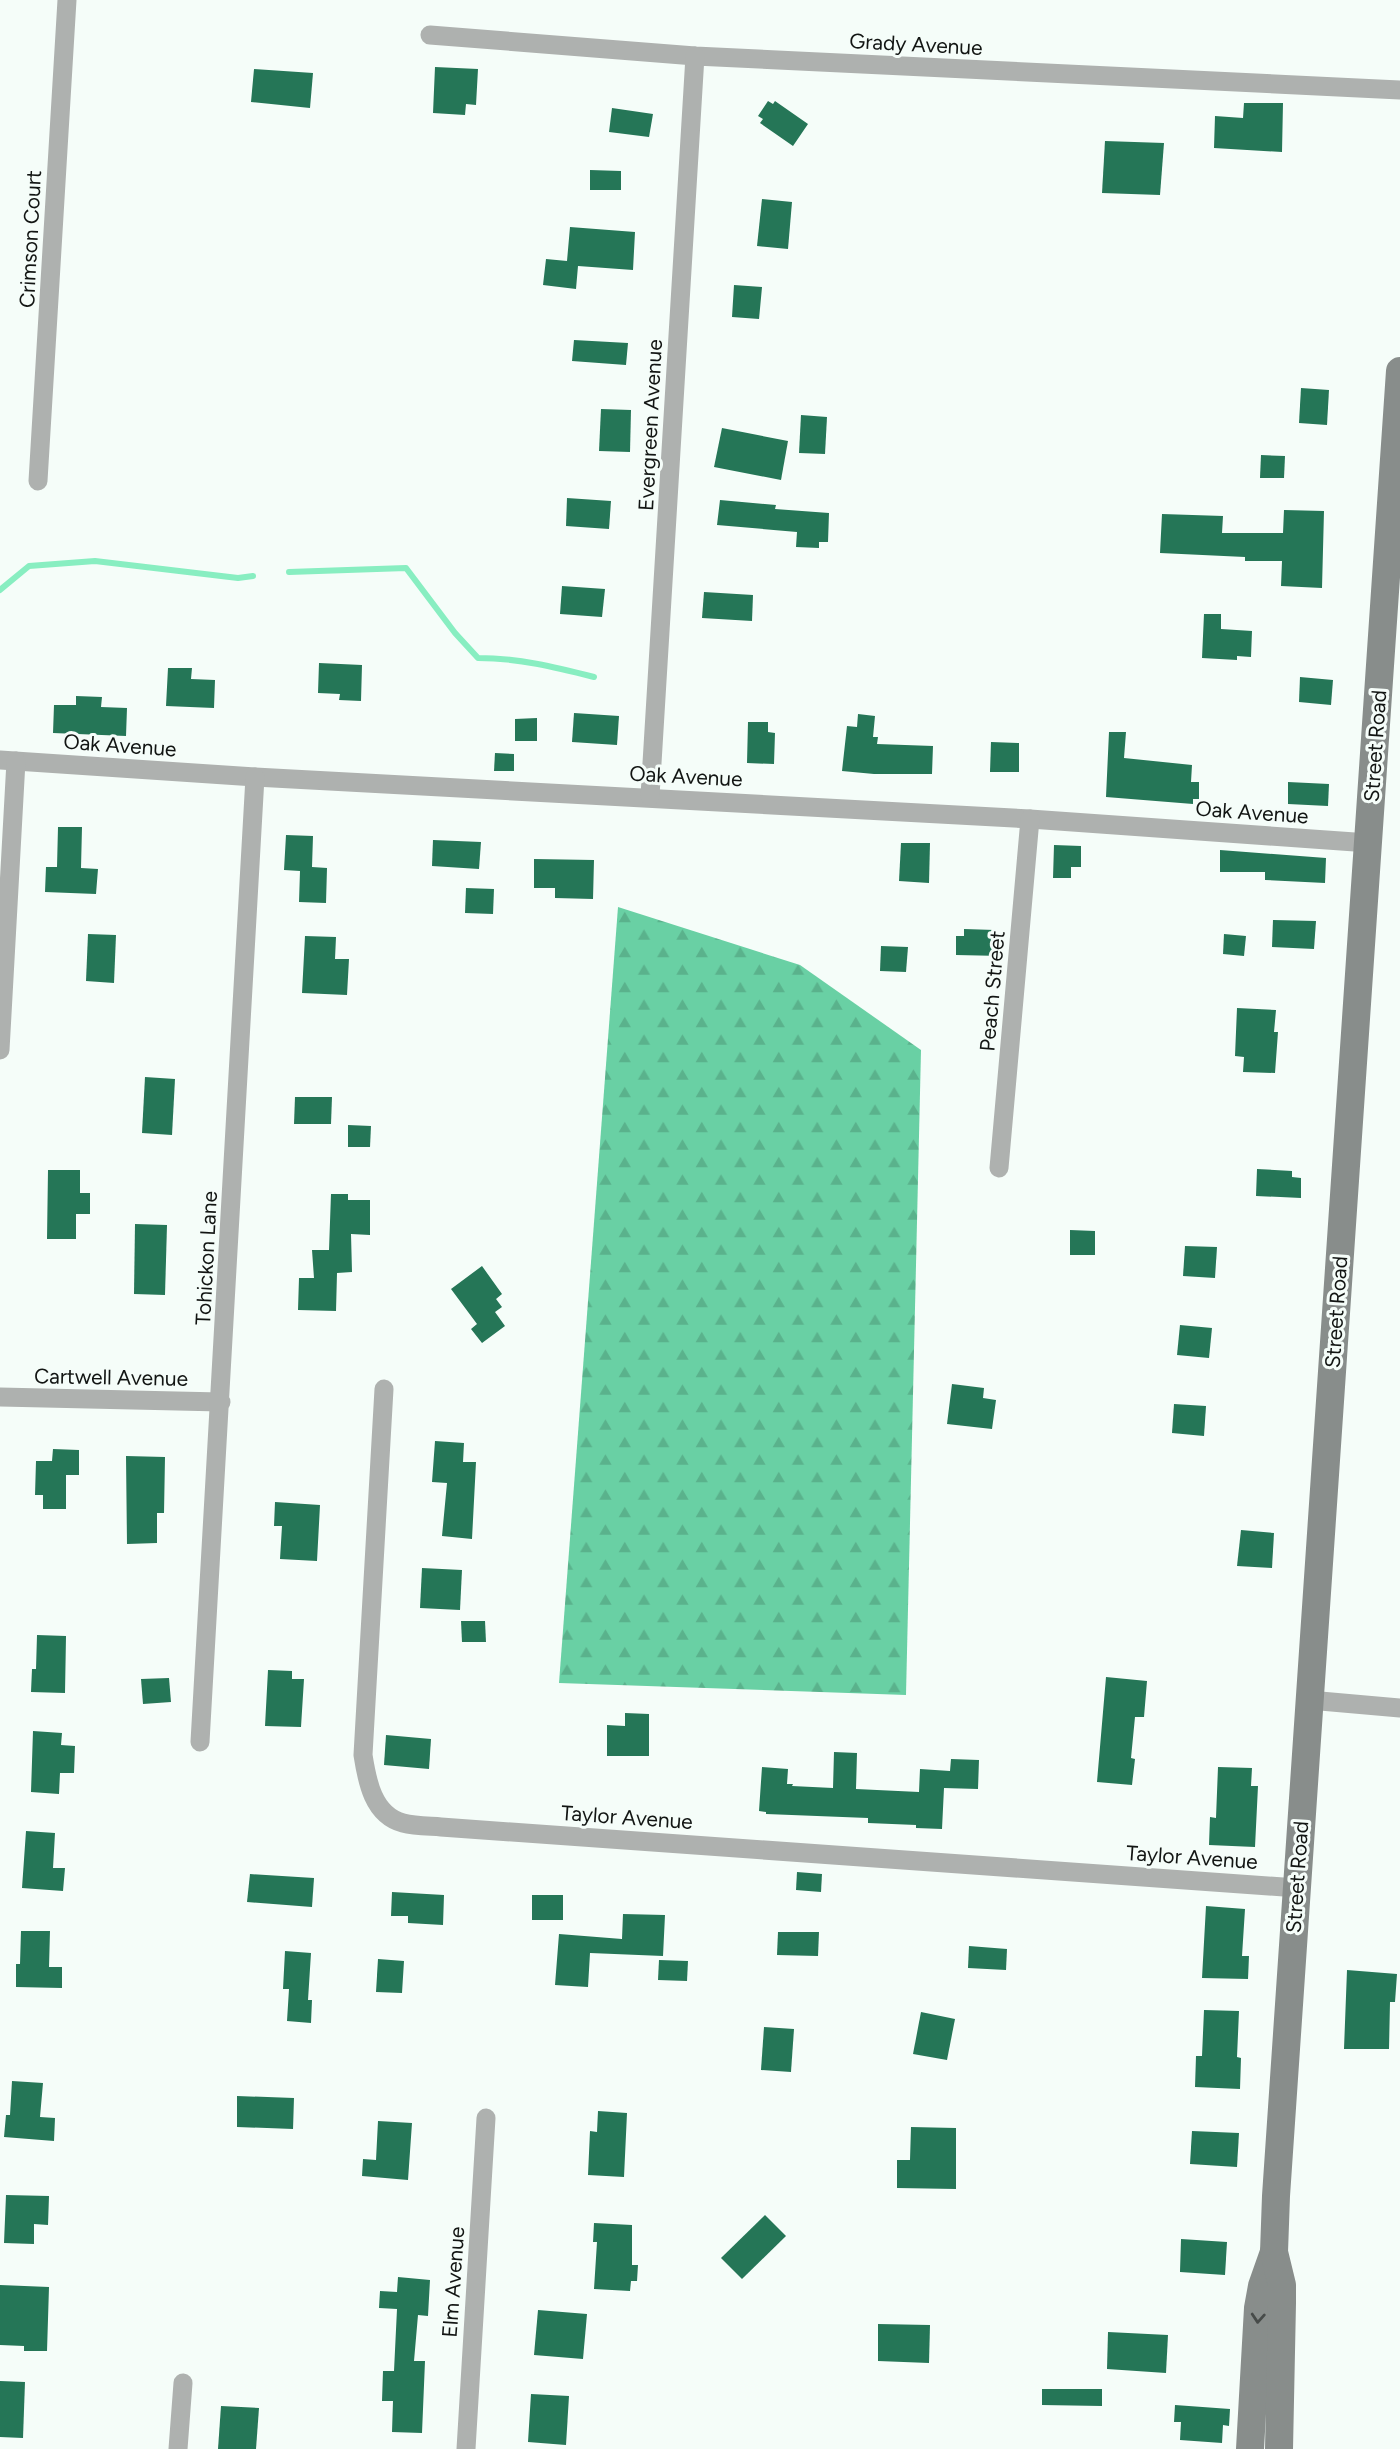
<svg xmlns="http://www.w3.org/2000/svg" width="1400" height="2449" font-family="Figtree,sans-serif">
<style>
.forest{fill:url(#forest-firs)}
.lines{fill:none;stroke-linecap:round;stroke-linejoin:round}
.stream{stroke:#88eec1;stroke-width:6}
.building{fill:#257657}
.minor{stroke:#aeb1af;stroke-width:19}
.secondary{stroke:#888d8b;stroke-width:28}
.oneway{stroke:#474b49}
.labels{text-anchor:middle;dominant-baseline:central;stroke-width:6;stroke-linejoin:round;paint-order:stroke}
.street-label{font-size:21px;fill:#121513;stroke:#f5fdf9}
</style>
<defs>
<pattern id="forest-firs" width="22" height="20" patternUnits="userSpaceOnUse" patternTransform="scale(1.75)"><rect width="22" height="20" fill="#69d0a4"/><path d="M5 1l3.5 6h-7zM16 11l3.5 6h-7z" fill="#5ab28c"/></pattern>
</defs>
<rect width="100%" height="100%" fill="#f5fdf9"/>
<!-- forest -->
<path class="forest" d="M 618,907 L 800,965 L 921,1050 L 906,1695 L 559,1683 Z"/>
<g class="lines">
<!-- stream -->
<g class="stream">
<path d="M 289,572 L 406,568 L 455,633 L 478,658 C 518,658 555,667 594,677"/>
<path d="M 0,590 L 29,566 L 95,561 L 238,578 L 253,576"/>
</g>
</g>
<!-- building -->
<g class="building">
<path d="M 435,67 L 478,69 L 476,105 L 466,104 L 465,115 L 433,113 Z"/>
<path d="M 254,69 L 313,73 L 310,108 L 251,102 Z"/>
<path d="M 768,101 L 773,104 L 775,101 L 808,124 L 793,146 L 760,123 L 763,119 L 758,116 Z"/>
<path d="M 1244,103 L 1283,103 L 1282,152 L 1214,148 L 1215,116 L 1243,118 Z"/>
<path d="M 612,108 L 653,114 L 649,137 L 609,132 Z"/>
<path d="M 1105,141 L 1164,143 L 1160,195 L 1102,193 Z"/>
<path d="M 590,170 L 621,171 L 621,190 L 590,190 Z"/>
<path d="M 762,199 L 792,202 L 788,249 L 757,246 Z"/>
<path d="M 570,227 L 635,232 L 633,270 L 578,266 L 576,289 L 543,285 L 546,259 L 567,261 Z"/>
<path d="M 734,285 L 762,287 L 759,319 L 732,317 Z"/>
<path d="M 574,340 L 628,343 L 626,365 L 572,361 Z"/>
<path d="M 1301,388 L 1329,390 L 1327,425 L 1299,423 Z"/>
<path d="M 601,409 L 631,410 L 630,452 L 599,451 Z"/>
<path d="M 801,415 L 827,417 L 825,454 L 799,453 Z"/>
<path d="M 722,428 L 788,441 L 781,480 L 714,467 Z"/>
<path d="M 1261,455 L 1285,456 L 1284,478 L 1260,478 Z"/>
<path d="M 567,498 L 611,501 L 609,529 L 566,526 Z"/>
<path d="M 720,500 L 776,505 L 775,509 L 829,513 L 828,542 L 819,542 L 819,548 L 796,547 L 797,532 L 717,525 Z"/>
<path d="M 1284,510 L 1324,511 L 1322,588 L 1281,586 L 1282,561 L 1245,561 L 1245,557 L 1160,553 L 1162,514 L 1223,516 L 1222,533 L 1283,533 Z"/>
<path d="M 562,586 L 605,589 L 602,617 L 560,614 Z"/>
<path d="M 704,592 L 753,595 L 752,621 L 702,618 Z"/>
<path d="M 1204,614 L 1221,614 L 1221,629 L 1252,631 L 1251,657 L 1237,656 L 1237,660 L 1202,658 Z"/>
<path d="M 319,663 L 362,665 L 361,701 L 339,700 L 340,694 L 318,693 Z"/>
<path d="M 168,668 L 192,668 L 191,679 L 215,680 L 214,708 L 166,706 Z"/>
<path d="M 1300,677 L 1333,680 L 1331,705 L 1299,702 Z"/>
<path d="M 76,696 L 102,697 L 101,707 L 127,708 L 126,736 L 53,733 L 54,705 L 76,705 Z"/>
<path d="M 574,713 L 619,716 L 617,745 L 572,742 Z"/>
<path d="M 858,714 L 875,716 L 873,737 L 878,737 L 877,744 L 933,746 L 932,774 L 874,774 L 842,771 L 847,726 L 857,727 Z"/>
<path d="M 537,718 L 537,741 L 515,741 L 515,719 Z"/>
<path d="M 748,722 L 768,722 L 768,732 L 775,733 L 774,764 L 747,763 Z"/>
<path d="M 1109,732 L 1126,732 L 1124,758 L 1192,765 L 1191,782 L 1199,782 L 1199,799 L 1193,799 L 1193,804 L 1106,797 Z"/>
<path d="M 991,742 L 1019,743 L 1019,772 L 990,772 Z"/>
<path d="M 495,753 L 514,754 L 514,771 L 494,771 Z"/>
<path d="M 1288,782 L 1329,784 L 1328,806 L 1288,804 Z"/>
<path d="M 58,827 L 82,827 L 81,868 L 98,869 L 96,894 L 45,892 L 46,867 L 57,867 Z"/>
<path d="M 286,835 L 313,836 L 312,867 L 327,868 L 326,903 L 299,902 L 300,871 L 284,870 Z"/>
<path d="M 433,840 L 481,842 L 479,869 L 432,866 Z"/>
<path d="M 901,843 L 930,843 L 929,883 L 899,881 Z"/>
<path d="M 1054,845 L 1081,846 L 1081,867 L 1071,867 L 1071,878 L 1053,878 Z"/>
<path d="M 1220,850 L 1326,858 L 1325,883 L 1265,880 L 1265,872 L 1220,872 Z"/>
<path d="M 534,859 L 594,860 L 593,899 L 555,898 L 555,888 L 534,888 Z"/>
<path d="M 466,888 L 494,889 L 493,914 L 465,913 Z"/>
<path d="M 1273,920 L 1316,921 L 1314,949 L 1272,947 Z"/>
<path d="M 964,929 L 995,930 L 995,933 L 1003,933 L 1002,956 L 956,955 L 956,936 L 964,936 Z"/>
<path d="M 88,934 L 116,935 L 114,983 L 86,981 Z"/>
<path d="M 1224,934 L 1246,936 L 1244,956 L 1223,954 Z"/>
<path d="M 305,936 L 336,937 L 335,959 L 349,959 L 347,995 L 302,993 Z"/>
<path d="M 881,946 L 908,947 L 906,972 L 880,971 Z"/>
<path d="M 1237,1008 L 1276,1010 L 1274,1032 L 1278,1032 L 1275,1073 L 1243,1072 L 1244,1057 L 1235,1056 Z"/>
<path d="M 145,1077 L 175,1079 L 172,1135 L 142,1133 Z"/>
<path d="M 295,1097 L 332,1097 L 331,1124 L 294,1124 Z"/>
<path d="M 348,1125 L 371,1126 L 370,1147 L 348,1147 Z"/>
<path d="M 1257,1169 L 1292,1171 L 1292,1177 L 1301,1178 L 1301,1198 L 1256,1196 Z"/>
<path d="M 48,1170 L 80,1170 L 80,1193 L 90,1193 L 90,1214 L 76,1214 L 76,1239 L 47,1239 Z"/>
<path d="M 331,1194 L 348,1194 L 348,1200 L 370,1200 L 370,1235 L 351,1234 L 352,1272 L 337,1273 L 336,1311 L 298,1310 L 299,1278 L 314,1278 L 312,1250 L 329,1250 Z"/>
<path d="M 135,1224 L 167,1225 L 165,1295 L 134,1294 Z"/>
<path d="M 1070,1230 L 1095,1231 L 1095,1255 L 1070,1255 Z"/>
<path d="M 1185,1246 L 1217,1247 L 1215,1278 L 1183,1276 Z"/>
<path d="M 482,1266 L 502,1294 L 496,1299 L 502,1307 L 495,1312 L 505,1326 L 482,1343 L 471,1329 L 477,1324 L 451,1289 Z"/>
<path d="M 1180,1325 L 1212,1328 L 1209,1358 L 1177,1355 Z"/>
<path d="M 952,1384 L 984,1388 L 983,1398 L 996,1400 L 992,1429 L 947,1424 Z"/>
<path d="M 1174,1404 L 1206,1406 L 1204,1436 L 1172,1433 Z"/>
<path d="M 435,1441 L 464,1443 L 463,1462 L 476,1462 L 472,1539 L 442,1536 L 447,1483 L 432,1482 Z"/>
<path d="M 53,1449 L 79,1450 L 79,1475 L 66,1475 L 66,1509 L 43,1509 L 43,1495 L 35,1495 L 36,1461 L 52,1461 Z"/>
<path d="M 126,1456 L 165,1457 L 164,1513 L 157,1513 L 157,1543 L 127,1544 Z"/>
<path d="M 275,1502 L 320,1505 L 317,1561 L 280,1559 L 282,1526 L 274,1526 Z"/>
<path d="M 1241,1530 L 1274,1533 L 1272,1568 L 1237,1566 Z"/>
<path d="M 422,1568 L 462,1570 L 460,1610 L 420,1608 Z"/>
<path d="M 461,1621 L 485,1621 L 486,1642 L 462,1642 Z"/>
<path d="M 37,1635 L 66,1636 L 65,1693 L 31,1692 L 32,1669 L 36,1669 Z"/>
<path d="M 268,1670 L 292,1671 L 292,1679 L 304,1679 L 301,1727 L 265,1726 Z"/>
<path d="M 1106,1677 L 1147,1681 L 1144,1717 L 1135,1717 L 1131,1758 L 1135,1759 L 1132,1785 L 1097,1782 Z"/>
<path d="M 169,1678 L 171,1702 L 143,1704 L 141,1679 Z"/>
<path d="M 625,1713 L 649,1714 L 649,1756 L 607,1756 L 607,1725 L 625,1726 Z"/>
<path d="M 33,1731 L 62,1733 L 61,1745 L 75,1746 L 74,1773 L 60,1773 L 59,1794 L 31,1792 Z"/>
<path d="M 386,1735 L 431,1739 L 429,1769 L 384,1765 Z"/>
<path d="M 834,1752 L 857,1753 L 856,1789 L 919,1792 L 920,1769 L 950,1771 L 951,1759 L 979,1760 L 978,1789 L 944,1788 L 942,1829 L 916,1828 L 916,1825 L 868,1823 L 868,1818 L 766,1814 L 766,1812 L 759,1811 L 762,1767 L 788,1769 L 787,1784 L 793,1784 L 792,1786 L 833,1788 Z"/>
<path d="M 1218,1767 L 1252,1768 L 1251,1786 L 1258,1786 L 1255,1847 L 1209,1845 L 1210,1817 L 1216,1818 Z"/>
<path d="M 26,1831 L 55,1833 L 53,1868 L 65,1868 L 63,1891 L 22,1888 Z"/>
<path d="M 797,1872 L 822,1874 L 821,1892 L 796,1890 Z"/>
<path d="M 250,1874 L 314,1878 L 312,1907 L 247,1902 Z"/>
<path d="M 392,1892 L 444,1895 L 443,1925 L 408,1923 L 408,1916 L 391,1916 Z"/>
<rect x="532" y="1895" width="31" height="25"/>
<path d="M 1206,1906 L 1245,1909 L 1242,1956 L 1249,1956 L 1248,1979 L 1202,1978 Z"/>
<path d="M 623,1914 L 665,1915 L 663,1956 L 590,1953 L 588,1987 L 555,1985 L 559,1934 L 622,1939 Z"/>
<path d="M 21,1931 L 50,1931 L 49,1967 L 62,1967 L 62,1988 L 16,1987 L 16,1964 L 20,1964 Z"/>
<path d="M 778,1932 L 819,1932 L 818,1956 L 777,1955 Z"/>
<path d="M 969,1946 L 1007,1949 L 1006,1970 L 968,1968 Z"/>
<path d="M 285,1951 L 311,1953 L 308,2000 L 312,2000 L 311,2023 L 287,2021 L 289,1989 L 283,1989 Z"/>
<path d="M 378,1959 L 404,1961 L 402,1993 L 376,1992 Z"/>
<path d="M 659,1960 L 688,1961 L 687,1981 L 658,1980 Z"/>
<path d="M 1347,1970 L 1397,1974 L 1395,2002 L 1390,2002 L 1389,2049 L 1344,2049 Z"/>
<path d="M 1204,2010 L 1239,2011 L 1237,2057 L 1241,2058 L 1240,2089 L 1195,2087 L 1196,2056 L 1202,2056 Z"/>
<path d="M 921,2012 L 955,2019 L 947,2060 L 913,2054 Z"/>
<path d="M 764,2027 L 794,2029 L 791,2072 L 761,2070 Z"/>
<path d="M 12,2081 L 43,2083 L 40,2117 L 55,2118 L 54,2141 L 4,2137 L 6,2115 L 10,2115 Z"/>
<path d="M 237,2096 L 294,2098 L 293,2129 L 237,2127 Z"/>
<path d="M 598,2111 L 627,2113 L 624,2177 L 588,2175 L 590,2131 L 597,2132 Z"/>
<path d="M 378,2121 L 412,2123 L 408,2180 L 362,2176 L 363,2159 L 376,2160 Z"/>
<path d="M 911,2127 L 956,2128 L 956,2189 L 897,2188 L 897,2160 L 910,2160 Z"/>
<path d="M 1192,2131 L 1239,2133 L 1237,2167 L 1190,2164 Z"/>
<path d="M 6,2195 L 49,2196 L 48,2225 L 34,2224 L 34,2244 L 4,2243 Z"/>
<path d="M 765,2215 L 786,2236 L 742,2279 L 721,2258 Z"/>
<path d="M 594,2223 L 632,2225 L 632,2265 L 638,2265 L 637,2281 L 631,2281 L 630,2291 L 594,2289 L 597,2242 L 593,2242 Z"/>
<path d="M 1181,2239 L 1227,2242 L 1225,2275 L 1180,2272 Z"/>
<path d="M 398,2277 L 430,2280 L 428,2316 L 418,2315 L 414,2361 L 425,2361 L 422,2433 L 392,2432 L 393,2401 L 382,2401 L 383,2371 L 394,2371 L 397,2309 L 379,2308 L 380,2291 L 397,2292 Z"/>
<path d="M 0,2285 L 49,2287 L 47,2351 L 24,2351 L 24,2346 L 0,2345 Z"/>
<path d="M 538,2310 L 587,2314 L 583,2359 L 534,2355 Z"/>
<path d="M 878,2324 L 930,2325 L 929,2363 L 878,2361 Z"/>
<path d="M 1108,2332 L 1168,2335 L 1166,2373 L 1107,2369 Z"/>
<path d="M 0,2381 L 25,2382 L 23,2438 L 0,2437 Z"/>
<path d="M 1042,2389 L 1102,2389 L 1102,2406 L 1042,2405 Z"/>
<path d="M 531,2394 L 569,2396 L 566,2445 L 528,2442 Z"/>
<path d="M 1175,2405 L 1230,2409 L 1229,2426 L 1223,2425 L 1222,2443 L 1180,2440 L 1181,2422 L 1174,2422 Z"/>
<path d="M 221,2406 L 259,2408 L 256,2449 L 218,2449 Z"/>
</g>
<g class="lines">
<!-- minor -->
<g class="minor">
<path d="M 430,35 L 695,56 L 1400,90"/>
<path d="M 38,481 L 67,0"/>
<path d="M 0,760 L 255,777 L 1030,819 L 1369,843"/>
<path d="M 650,796 L 695,56"/>
<path d="M 0,1050 L 16,761"/>
<path d="M 999,1168 L 1030,819"/>
<path d="M 384,1389 L 363,1755 C 367,1781 373,1815 403,1823 C 415,1826 429,1826 441,1827 L 1297,1888"/>
<path d="M 0,1397 L 221,1402"/>
<path d="M 1309,1700 L 1400,1708"/>
<path d="M 200,1742 L 255,777"/>
<path d="M 178,2449 L 183,2383"/>
<path d="M 466,2449 L 486,2118"/>
</g>
<!-- secondary -->
<g class="secondary">
<path d="M 1250,2449 L 1258,2308 L 1262,2286 L 1274,2252"/>
<path d="M 1279,2449 L 1282,2303 L 1282,2285 L 1274,2252 L 1276,2196 L 1400,371"/>
</g>
</g>
<!-- one-way arrows -->
<defs><path id="oneway-chevron" d="M-2-3.5L2.5 0L-2 3.5" fill="none" stroke-width="1.6" stroke-linecap="round" stroke-linejoin="round" transform="scale(1.75)"/></defs>
<use class="oneway" href="#oneway-chevron" transform="translate(1258 2318) rotate(94)"/>
<g class="labels">
<!-- street labels -->
<g class="street-label">
<text transform="translate(916 44) rotate(3)">Grady Avenue</text>
<text transform="translate(30 239) rotate(-87)">Crimson Court</text>
<text transform="translate(650 425) rotate(-87)">Evergreen Avenue</text>
<text transform="translate(120 745) rotate(4)">Oak Avenue</text>
<text transform="translate(1375 746) rotate(-86)">Street Road</text>
<text transform="translate(686 776) rotate(3)">Oak Avenue</text>
<text transform="translate(1252 812) rotate(4)">Oak Avenue</text>
<text transform="translate(992 991) rotate(-85)">Peach Street</text>
<text transform="translate(206 1258) rotate(-87)">Tohickon Lane</text>
<text transform="translate(1336 1312) rotate(-86)">Street Road</text>
<text transform="translate(111 1377) rotate(1)">Cartwell Avenue</text>
<text transform="translate(627 1817) rotate(4)">Taylor Avenue</text>
<text transform="translate(1192 1857) rotate(4)">Taylor Avenue</text>
<text transform="translate(1297 1877) rotate(-86)">Street Road</text>
<text transform="translate(453 2282) rotate(-86)">Elm Avenue</text>
</g>
</g>
</svg>
